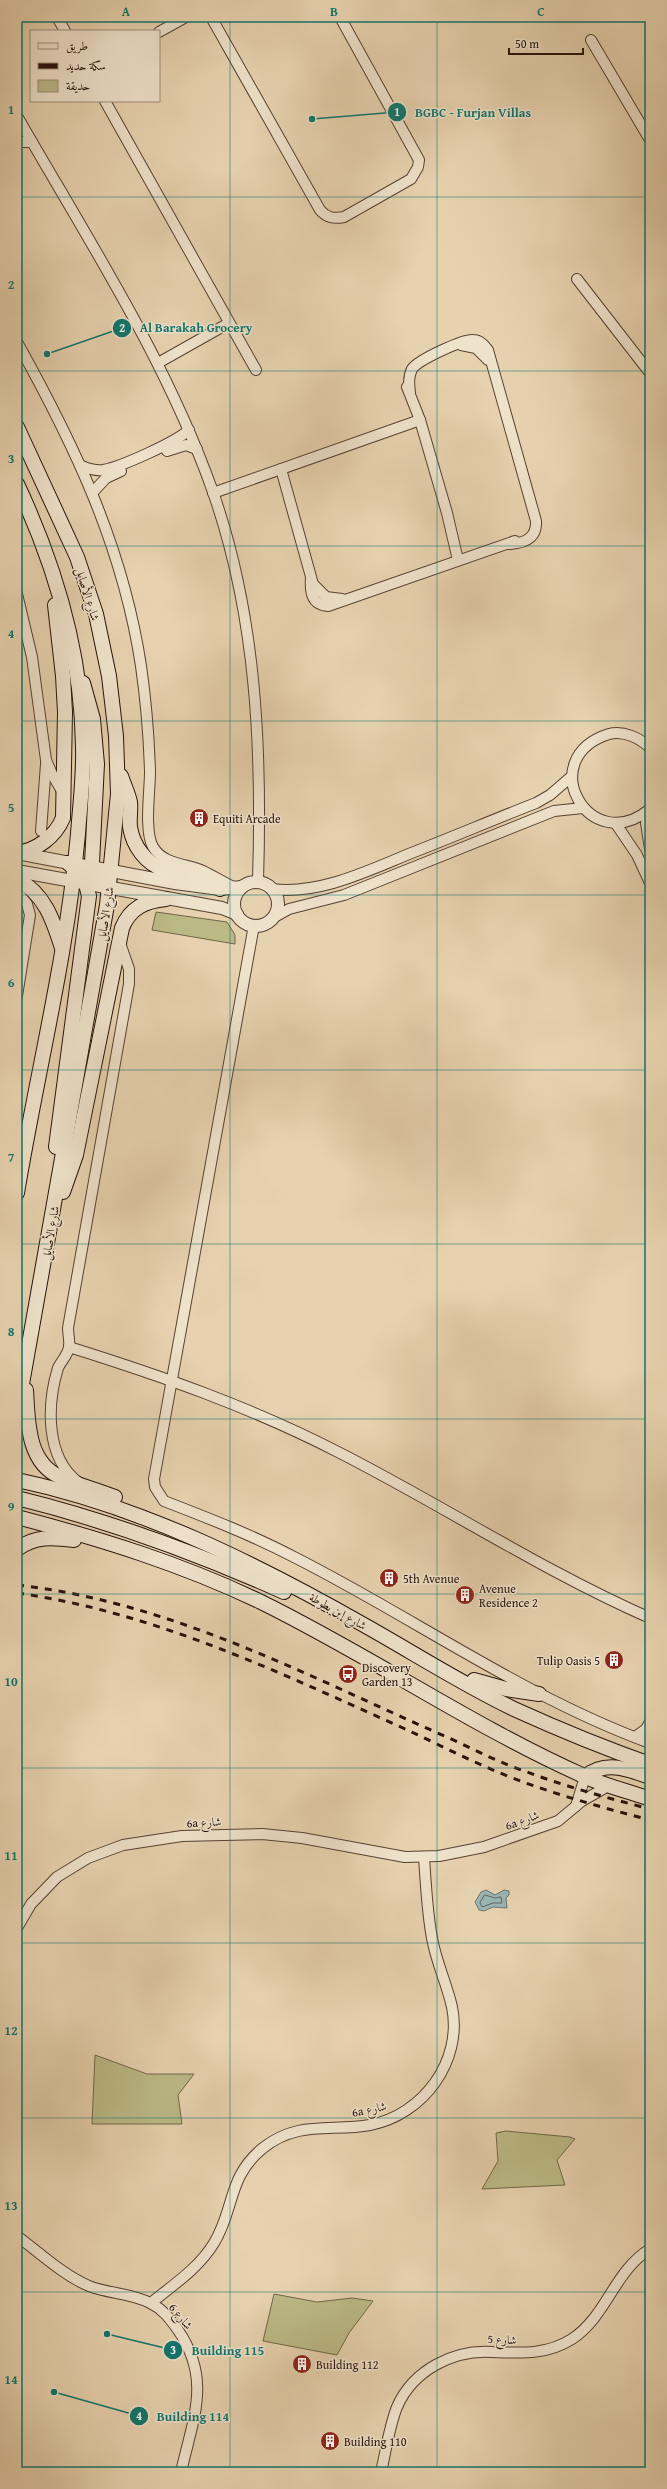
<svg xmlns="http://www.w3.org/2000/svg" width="667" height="2489" font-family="'Gentium Book Plus',Amiri,serif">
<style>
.green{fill:#bbba87;stroke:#706648}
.water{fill:#99b6b4;stroke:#6b7470}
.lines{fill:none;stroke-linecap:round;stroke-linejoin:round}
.shore{stroke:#60645e;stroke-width:1}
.minor-casing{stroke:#564132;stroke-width:12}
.tertiary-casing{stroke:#564132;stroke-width:14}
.secondary-casing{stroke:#261109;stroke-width:16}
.minor{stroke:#efe2cb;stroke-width:10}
.tertiary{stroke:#efe2cb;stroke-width:12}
.secondary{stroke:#efe2cb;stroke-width:14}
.rail{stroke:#261109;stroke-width:3;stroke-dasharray:7 7;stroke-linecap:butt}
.grid{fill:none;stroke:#0f766e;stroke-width:1;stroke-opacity:0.55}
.labels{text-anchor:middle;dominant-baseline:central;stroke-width:3;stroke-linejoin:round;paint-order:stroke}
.street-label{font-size:12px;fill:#261109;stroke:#efe2cb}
.poi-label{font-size:12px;fill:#261109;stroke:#efe2cb;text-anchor:start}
.leader{fill:none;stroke:#0f766e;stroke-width:1.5}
.callout-dot{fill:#0f766e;stroke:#efe2cb;stroke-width:1.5}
.mark-label{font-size:12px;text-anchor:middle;font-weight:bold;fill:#fff}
.callout-label{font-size:13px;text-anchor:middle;font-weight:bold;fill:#0f766e;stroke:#efe2cb;stroke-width:3;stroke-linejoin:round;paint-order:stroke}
.neatline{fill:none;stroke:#0f766e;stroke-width:1.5}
.grid-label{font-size:13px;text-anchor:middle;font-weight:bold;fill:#0f766e}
</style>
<rect width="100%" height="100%" fill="#e7d2af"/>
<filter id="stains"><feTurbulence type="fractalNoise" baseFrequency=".005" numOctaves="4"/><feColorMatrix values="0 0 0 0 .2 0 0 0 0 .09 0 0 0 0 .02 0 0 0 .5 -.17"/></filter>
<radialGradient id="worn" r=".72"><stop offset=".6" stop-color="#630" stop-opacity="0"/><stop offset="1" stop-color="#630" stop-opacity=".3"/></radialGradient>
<!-- green -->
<g class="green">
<path d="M 156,912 L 227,922 L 235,935 L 235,944 L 152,930 Z"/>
<path d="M 95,2055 L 147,2074 L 194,2074 L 178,2095 L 182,2124 L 92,2124 Z"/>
<path d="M 506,2131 L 570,2137 L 575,2139 L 557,2160 L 565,2185 L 482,2189 L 498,2161 L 496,2133 Z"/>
<path d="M 274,2294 L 317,2302 L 352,2298 L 373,2301 L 349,2333 L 337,2355 L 263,2341 Z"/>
</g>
<!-- water -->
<path class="water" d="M 486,1890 L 495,1895 L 504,1890 L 509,1891 L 509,1895 L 506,1898 L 507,1908 L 493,1907 L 484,1911 L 479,1910 L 475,1902 L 481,1892 Z"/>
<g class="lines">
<!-- shore -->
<path class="shore" d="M 485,1895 L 495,1898 L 501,1897 L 502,1903 L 493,1903 L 482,1907 L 480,1903 Z"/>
<defs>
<g id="minor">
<path d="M 57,17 L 65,31"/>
<path d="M 211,17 L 320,210 C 327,218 334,219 344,217 L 411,179 L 418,167 L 419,160 L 340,17"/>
<path d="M 159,32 L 186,17"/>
<path d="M 591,40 L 650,140"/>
<path d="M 105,101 L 256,370"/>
<path d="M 17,116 C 87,238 166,359 213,492 C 257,618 262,750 258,882"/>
<path d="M 17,142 L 32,142"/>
<path d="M 577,279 L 650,373"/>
<path d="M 17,342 C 75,446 123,547 141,666 C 146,701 149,736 150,772 C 150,791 144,831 153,847 C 164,865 185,863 203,871 C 214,876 224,883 236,888"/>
<path d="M 461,345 L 476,348 L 488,360"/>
<path d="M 158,363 L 229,323"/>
<path d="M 407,387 L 420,420 L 447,513 L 458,560"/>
<path d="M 410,393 C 409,385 408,377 412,369 C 418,360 463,339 473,340 C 480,340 484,345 488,350 L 536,521 C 537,538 525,543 510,544"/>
<path d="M 167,451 L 186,445 L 197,449"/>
<path d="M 82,466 C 89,469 95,471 103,470 C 121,467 176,442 189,430"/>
<path d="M 281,469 L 313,584 L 326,597 L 342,599"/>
<path d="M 93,492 L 106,478 L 121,471"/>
<path d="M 213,493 L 420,420"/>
<path d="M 311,578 C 310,591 311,605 328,606 L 515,541"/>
<path d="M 17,594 L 32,657 L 46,760 L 52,774 L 63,793"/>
<path d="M 650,748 C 640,738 623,730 609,734 C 533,758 589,859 650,809"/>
<path d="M 650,810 L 646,823 L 650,849"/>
<path d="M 616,824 L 637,855 L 650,883"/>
<path d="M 41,831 L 46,764"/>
<path d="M 272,889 C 321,895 369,870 414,852 C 455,836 495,819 536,803 L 550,795 L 572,776"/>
<path d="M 17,892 L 27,904 L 30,915 L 17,996"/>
<path d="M 271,919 L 289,909 L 344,895 L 554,811 L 583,808"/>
<path d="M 254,925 L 154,1479 L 155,1487 L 164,1501 C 208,1518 252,1535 294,1557 C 413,1617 524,1697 650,1743"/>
<path d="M 69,1347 C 162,1376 253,1408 340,1453 C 444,1506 543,1571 650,1618"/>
<path d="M 78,1482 C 45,1457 47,1404 58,1368 C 61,1361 69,1354 69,1346 C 70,1341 68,1334 68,1328 L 129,984 L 129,969 L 120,943"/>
<path d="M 635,1737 L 646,1729 L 650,1722"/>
<path d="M 576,1806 L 585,1777"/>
<path d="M 17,1928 L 31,1904 L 57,1877 L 88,1858 L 123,1845 L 182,1836 L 262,1834 L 302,1838 L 405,1857 L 439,1856 L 484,1847 L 558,1821 L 582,1801 L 610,1785"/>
<path d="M 17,2236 C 40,2253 63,2275 89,2286 C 109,2294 132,2293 150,2303 C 163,2309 170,2319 178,2330 C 212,2380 193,2418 181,2472"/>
<path d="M 151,2303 C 173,2285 199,2268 214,2243 C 235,2209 227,2177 263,2148 C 298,2120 331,2132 370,2125 C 423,2115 463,2061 452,2007 C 447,1984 436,1962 432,1938 C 427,1912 426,1884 424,1858"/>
<path d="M 381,2472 C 386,2451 389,2427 397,2407 C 413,2370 454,2349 493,2352 C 521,2353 547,2355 572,2339 C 607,2316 614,2271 650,2249"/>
</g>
<g id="tertiary">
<path d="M 17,853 L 175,883 L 220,889 L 242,887"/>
<path d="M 17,871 L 222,908 L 237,914"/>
<circle cx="256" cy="904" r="22"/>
</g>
<g id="secondary">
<path d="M 17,427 L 77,557 L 96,614 L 109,676 L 116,736 L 118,794 L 107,905 L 17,1412"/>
<path d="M 17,484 C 56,567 82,655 83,747 C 84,776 80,805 78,834 C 67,955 37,1073 17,1193"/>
<path d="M 83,683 L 93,719 L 97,764 L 92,863 L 97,876 L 109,888"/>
<path d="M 121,776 C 124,785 128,793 130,802 C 131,810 129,819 130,827 C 133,846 146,864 165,870 C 186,877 201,874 220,889"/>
<path d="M 17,853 C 37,850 55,837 63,818 L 65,712 L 63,676 L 55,605"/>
<path d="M 17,879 C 45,894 53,920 62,948"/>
<path d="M 56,1147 L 89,896 L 84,876 L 68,863"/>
<path d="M 63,1192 L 76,1155 L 122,928 C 130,908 145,901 166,899"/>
<path d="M 26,1390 C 28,1422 27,1462 60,1477 C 78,1485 97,1490 115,1497"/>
<path d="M 17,1480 C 140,1506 255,1563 364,1625 C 414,1653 462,1684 514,1709 C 558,1729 604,1748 650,1764"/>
<path d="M 17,1498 C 110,1521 197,1553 284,1592"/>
<path d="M 17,1517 C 101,1539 182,1564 261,1602 C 371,1656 472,1726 584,1776 C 605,1786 628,1791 650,1799"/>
<path d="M 17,1549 C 35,1536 52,1537 74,1540"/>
<path d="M 474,1680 L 506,1689 L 539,1694"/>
<path d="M 585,1777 C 605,1760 628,1769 650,1777"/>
</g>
</defs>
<!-- minor casing -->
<use href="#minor" class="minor-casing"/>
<!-- tertiary casing -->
<use href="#tertiary" class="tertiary-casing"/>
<!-- secondary casing -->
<use href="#secondary" class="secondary-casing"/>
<!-- minor -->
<use href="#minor" class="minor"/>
<!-- tertiary -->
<use href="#tertiary" class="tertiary"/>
<!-- secondary -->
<use href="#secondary" class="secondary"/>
<!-- rail -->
<g class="rail">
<path d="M 17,1585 C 172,1602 309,1677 449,1738 C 475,1750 500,1763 527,1772 C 567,1787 608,1798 650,1809"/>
<path d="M 17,1593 C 154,1612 278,1672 403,1728 C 442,1746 482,1767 523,1782 C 565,1797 607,1809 650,1820"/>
</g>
</g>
<!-- grid -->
<path class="grid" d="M 230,17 L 230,2472M 437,17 L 437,2472M 17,197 L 650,197M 17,371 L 650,371M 17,546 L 650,546M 17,721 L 650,721M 17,895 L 650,895M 17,1070 L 650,1070M 17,1244 L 650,1244M 17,1419 L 650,1419M 17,1594 L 650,1594M 17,1768 L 650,1768M 17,1943 L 650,1943M 17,2118 L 650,2118M 17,2292 L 650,2292"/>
<!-- icons -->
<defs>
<symbol id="building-disc" viewBox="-11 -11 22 22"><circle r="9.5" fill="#8f2418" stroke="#efe2cb"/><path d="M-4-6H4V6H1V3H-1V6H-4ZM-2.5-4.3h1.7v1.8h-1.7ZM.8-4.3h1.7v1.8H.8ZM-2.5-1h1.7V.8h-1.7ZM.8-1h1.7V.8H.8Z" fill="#fff"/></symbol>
<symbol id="bus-disc" viewBox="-11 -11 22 22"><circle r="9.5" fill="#8f2418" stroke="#efe2cb"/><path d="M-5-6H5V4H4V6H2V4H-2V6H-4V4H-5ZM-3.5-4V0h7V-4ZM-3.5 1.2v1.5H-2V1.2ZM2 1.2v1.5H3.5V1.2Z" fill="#fff"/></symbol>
</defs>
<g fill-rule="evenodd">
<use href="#building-disc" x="188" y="807" width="22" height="22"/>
<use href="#building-disc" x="378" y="1567" width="22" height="22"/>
<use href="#building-disc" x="454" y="1584" width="22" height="22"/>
<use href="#building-disc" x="603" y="1649" width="22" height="22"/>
<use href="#bus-disc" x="337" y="1663" width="22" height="22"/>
<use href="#building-disc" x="291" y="2353" width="22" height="22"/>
<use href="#building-disc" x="319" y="2430" width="22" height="22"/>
</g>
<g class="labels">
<!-- street labels -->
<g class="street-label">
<text transform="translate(88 594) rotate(73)">شارع الأصايل</text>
<text transform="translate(105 914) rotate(-81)">شارع الأصايل</text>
<text transform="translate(50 1233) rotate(-80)">شارع الأصايل</text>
<text transform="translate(338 1611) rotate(29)">شارع إبن بطوطة</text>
<text transform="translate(522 1820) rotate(-20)">6a شارع</text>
<text transform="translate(204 1822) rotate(-3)">6a شارع</text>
<text transform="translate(369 2109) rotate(-12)">6a شارع</text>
<text transform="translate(181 2316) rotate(51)">شارع 6</text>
<text transform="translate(502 2339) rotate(3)">شارع 5</text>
</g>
<!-- poi labels -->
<g class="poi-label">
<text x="213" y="818">Equiti Arcade</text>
<text x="403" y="1578">5th Avenue</text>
<text x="479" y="1588">Avenue<tspan x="479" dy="14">Residence 2</tspan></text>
<text x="600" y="1660" text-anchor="end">Tulip Oasis 5</text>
<text x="362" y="1667">Discovery<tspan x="362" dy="14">Garden 13</tspan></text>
<text x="316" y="2364">Building 112</text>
<text x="344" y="2441">Building 110</text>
</g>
</g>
<!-- callouts -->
<path class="leader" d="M312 119L397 112M47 354L122 328M107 2334L173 2350M54 2392L139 2416"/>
<g class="callout-dot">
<circle cx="312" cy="119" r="4"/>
<circle cx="47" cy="354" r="4"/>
<circle cx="107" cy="2334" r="4"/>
<circle cx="54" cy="2392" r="4"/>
<circle cx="397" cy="112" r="10"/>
<circle cx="122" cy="328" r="10"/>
<circle cx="173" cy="2350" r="10"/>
<circle cx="139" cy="2416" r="10"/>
</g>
<g class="mark-label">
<text x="397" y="116">1</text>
<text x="122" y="332">2</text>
<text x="173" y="2354">3</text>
<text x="139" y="2420">4</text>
</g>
<g class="callout-label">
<text x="473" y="117">BGBC - Furjan Villas</text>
<text x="196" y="332">Al Barakah Grocery</text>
<text x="228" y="2355">Building 115</text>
<text x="193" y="2421">Building 114</text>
</g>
<!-- margin -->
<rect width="667" height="2489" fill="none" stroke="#e7d2af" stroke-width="44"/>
<!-- legend -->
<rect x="30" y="30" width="130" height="72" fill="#efe2cb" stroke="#9f8e7d"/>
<rect x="38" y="43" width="20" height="6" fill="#efe2cb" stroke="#9f8e7d"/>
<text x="66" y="50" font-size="12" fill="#261109">طريق</text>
<rect x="38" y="63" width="20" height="6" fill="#261109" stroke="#9f8e7d"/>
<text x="66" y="70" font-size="12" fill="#261109">سكة حديد</text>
<rect x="38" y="80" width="20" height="12" fill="#bbba87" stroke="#9f8e7d"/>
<text x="66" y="90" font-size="12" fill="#261109">حديقة</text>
<!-- scale -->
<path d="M509 48v6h74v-6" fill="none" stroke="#261109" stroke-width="2"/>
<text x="515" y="48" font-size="12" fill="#261109" stroke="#efe2cb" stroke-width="3" paint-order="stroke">50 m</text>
<rect x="22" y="22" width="623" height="2445" class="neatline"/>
<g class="grid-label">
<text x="126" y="16">A</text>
<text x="334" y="16">B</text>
<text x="541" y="16">C</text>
<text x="11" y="114">1</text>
<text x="11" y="289">2</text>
<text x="11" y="463">3</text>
<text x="11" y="638">4</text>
<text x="11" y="812">5</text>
<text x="11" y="987">6</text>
<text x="11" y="1162">7</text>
<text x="11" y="1336">8</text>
<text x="11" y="1511">9</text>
<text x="11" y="1686">10</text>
<text x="11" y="1860">11</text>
<text x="11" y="2035">12</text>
<text x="11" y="2210">13</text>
<text x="11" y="2384">14</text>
</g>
<rect width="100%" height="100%" filter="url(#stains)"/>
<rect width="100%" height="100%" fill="url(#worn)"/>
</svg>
